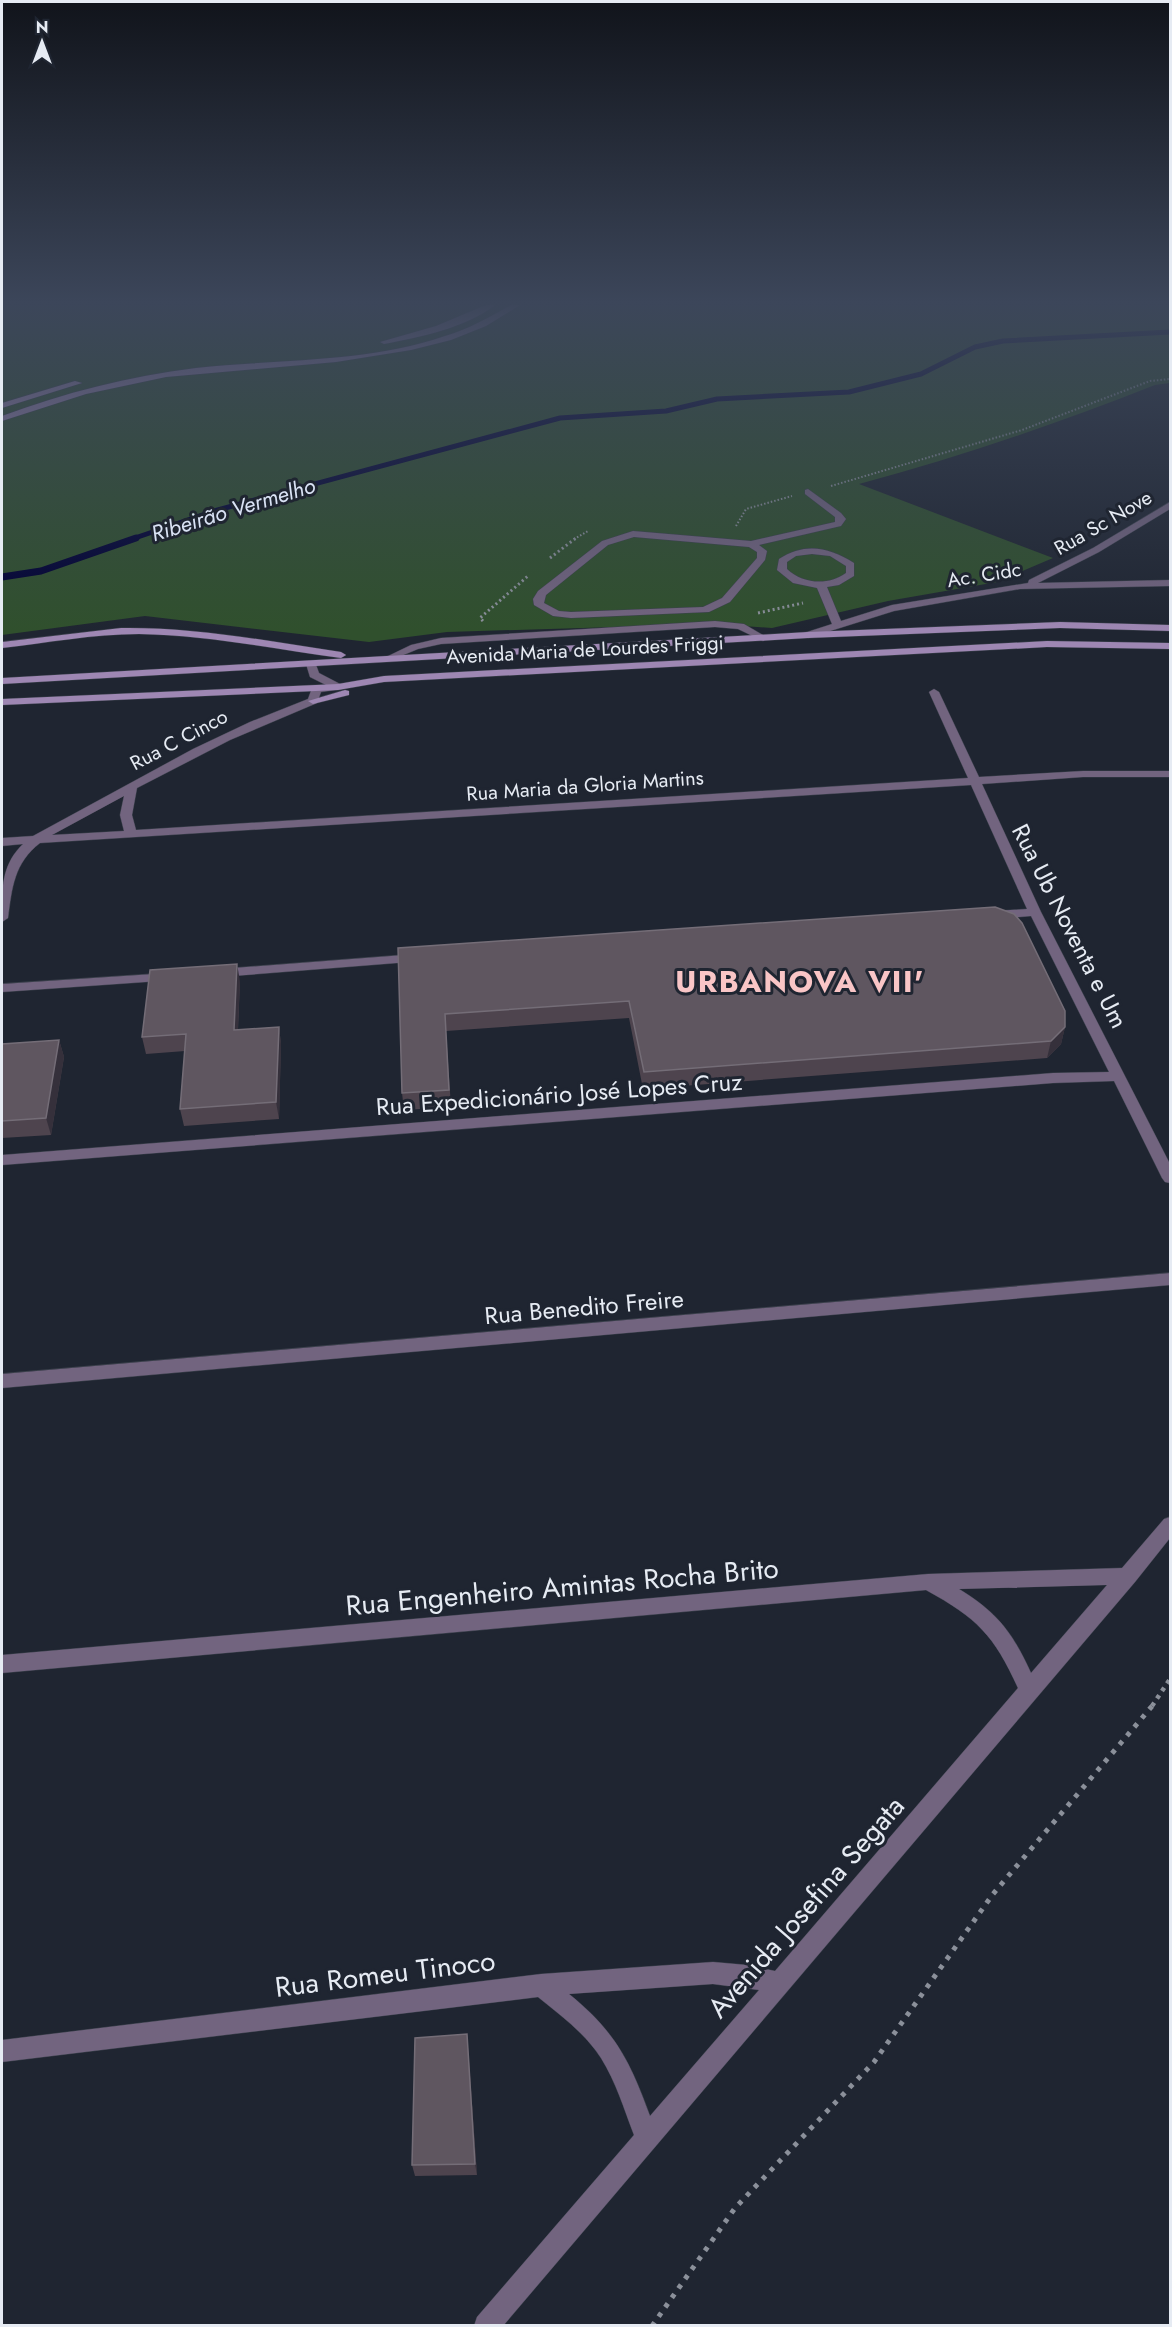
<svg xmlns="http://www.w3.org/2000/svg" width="1172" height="2327" font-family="Jost,sans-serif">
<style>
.green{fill:#30502d}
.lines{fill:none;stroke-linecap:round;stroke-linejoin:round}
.stream-far1{stroke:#000134;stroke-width:5}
.stream{stroke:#000134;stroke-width:7}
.lane-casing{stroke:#3b414c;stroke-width:1}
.street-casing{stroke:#3b414c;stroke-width:1}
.secondary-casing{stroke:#3b414c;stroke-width:1}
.path-far3{stroke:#8b909a;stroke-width:2;stroke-dasharray:1.5 2;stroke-linecap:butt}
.path-far2{stroke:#8b909a;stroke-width:3;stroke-dasharray:2 3;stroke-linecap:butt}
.path-far1{stroke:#8b909a;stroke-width:4.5;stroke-dasharray:4 5;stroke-linecap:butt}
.path{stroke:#8b909a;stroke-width:5;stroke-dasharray:4.5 7;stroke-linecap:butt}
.lane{fill:#72647f;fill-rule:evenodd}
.street{fill:#72647f;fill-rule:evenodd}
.secondary{fill:#9e87b3;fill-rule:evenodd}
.wall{fill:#4e444e}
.shaded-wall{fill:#35303b}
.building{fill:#5f5660;stroke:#746d77;stroke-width:1.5}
.labels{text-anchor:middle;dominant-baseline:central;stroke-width:6;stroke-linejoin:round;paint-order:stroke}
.far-street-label{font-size:20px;fill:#e6ebf3;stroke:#1f2531}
.far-water-label{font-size:22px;font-style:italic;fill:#dae3f5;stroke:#1f2531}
.street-label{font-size:24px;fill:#e6ebf3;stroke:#1f2531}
.near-street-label{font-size:28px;fill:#e6ebf3;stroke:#1f2531}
.district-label{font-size:30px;font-weight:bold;letter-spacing:1.5px;fill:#f9c5c6;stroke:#1f2531}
</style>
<rect width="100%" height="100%" fill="#1f2531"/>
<!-- green -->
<path class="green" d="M 2,305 L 1170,305 L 1170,383 L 1155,385 C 1058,423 961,457 859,484 L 1053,558 L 997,582 L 888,601 L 772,628 L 715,624 L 447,632 L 369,642 L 145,616 L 2,635 Z"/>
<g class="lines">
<!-- stream-far1 -->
<path class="stream-far1" d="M 132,539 L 214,511 L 560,418 L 666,411 L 717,399 L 849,392 L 921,374 L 975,347 L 1003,341 L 1170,332"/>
<!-- stream -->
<path class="stream" d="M 2,577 L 41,571 L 136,538"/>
<defs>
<path id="lane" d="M 715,621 L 744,624 L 768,638 L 763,641 L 738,629 L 715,627 L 441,644 L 418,649 L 389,661 L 384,658 L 411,645 L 441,638 Z"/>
<g id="street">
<path d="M 808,489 L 841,513 L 846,519 L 841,526 L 759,545 L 767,551 L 765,560 L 730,602 L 709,612 L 571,618 L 553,616 L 534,605 L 533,599 L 538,591 L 602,541 L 633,531 L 751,541 L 835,522 L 835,517 L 805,494 L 805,490 ZM 634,537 L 749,547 L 757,552 L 757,558 L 722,598 L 703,607 L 571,612 L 559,611 L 544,603 L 546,595 L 608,545 Z"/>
<path d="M 1170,502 L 1170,509 L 1099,552 L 1038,583 L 1170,580 L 1170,586 L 1020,589 L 894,611 L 808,638 L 803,635 L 804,633 L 832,624 L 817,588 L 793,583 L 777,570 L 779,559 C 805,542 829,547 854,563 L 854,576 L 839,585 L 827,587 L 841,621 L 892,605 L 1028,583 L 1029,580 L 1093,548 ZM 812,554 L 830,556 L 846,566 L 846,573 C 828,586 803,584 787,569 L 787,562 L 796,556 Z"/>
<path d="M 307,662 L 315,662 L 319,673 L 342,685 L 342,689 L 321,692 L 317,703 L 230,740 L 137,788 L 132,815 L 136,830 L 968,778 L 929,692 L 934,689 L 939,692 L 979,777 L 1083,771 L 1170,771 L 1170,777 L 1083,777 L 982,784 L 1041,912 L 1170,1164 L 1170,1183 L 1165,1182 L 1162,1178 L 1114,1081 L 1053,1083 L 2,1165 L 2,1155 L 1053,1073 L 1109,1072 L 1031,916 L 995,919 L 989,915 L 995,911 L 1027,909 L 971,785 L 40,843 C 14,863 12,888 8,918 L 2,922 C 2,892 0,866 23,844 L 2,846 L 2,838 L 33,836 L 193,749 L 250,722 L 308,699 L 312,688 L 326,685 L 310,677 L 306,664 ZM 124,796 L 120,815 L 124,831 L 52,835 Z"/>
<path d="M 417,954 L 424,958 L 422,961 L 220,977 L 213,973 L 220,969 Z"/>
<path d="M 169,973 L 176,977 L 174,980 L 2,992 L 2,984 Z"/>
<path d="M 1170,1273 L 1170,1285 L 2,1388 L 2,1374 Z"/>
<path d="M 1170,1517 L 1170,1538 L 1135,1582 L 503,2326 L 474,2326 L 477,2317 L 634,2135 C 624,2109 616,2082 601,2058 C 585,2033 560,2015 538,1997 L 2,2062 L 2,2040 L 541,1974 L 713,1962 L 747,1965 L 775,1971 L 1018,1688 C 994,1635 977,1618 926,1590 L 2,1673 L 2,1655 L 928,1574 L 1122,1568 L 1164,1519 ZM 1107,1585 L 1031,1673 C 1013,1633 997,1612 959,1589 ZM 713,1984 L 759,1990 L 650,2116 C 630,2061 615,2031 569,1994 Z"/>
</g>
<g id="secondary">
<path d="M 486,305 L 495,305 C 466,328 420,337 384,344 L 380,342 L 436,326 Z"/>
<path d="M 511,305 L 520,305 L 486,326 L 451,340 L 411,350 L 336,362 L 166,377 L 86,394 L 2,421 L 2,416 C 64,393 129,376 196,368 C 279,359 366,363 445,336 C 469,329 490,317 511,305 Z"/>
<path d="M 75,381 L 82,383 L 2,408 L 2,403 Z"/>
<path d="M 1060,622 L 1170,625 L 1170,631 L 1060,628 L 808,638 L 2,684 L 2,678 L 808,632 Z"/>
<path d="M 121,628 C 195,627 268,641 341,652 L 346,655 L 341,658 C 274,649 207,635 139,634 C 93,634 47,643 2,648 L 2,642 Z"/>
<path d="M 1047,641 L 1170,643 L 1170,649 L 1047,647 L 384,682 L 338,690 L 2,705 L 2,699 L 338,684 L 384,676 Z"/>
<path d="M 345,690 L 349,691 L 349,695 L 313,704 L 308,701 Z"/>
</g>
</defs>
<!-- lane casing -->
<use href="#lane" class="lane-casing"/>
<!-- street casing -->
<use href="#street" class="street-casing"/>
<!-- secondary casing -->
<use href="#secondary" class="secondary-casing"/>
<!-- path-far3 -->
<g class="path-far3">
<path d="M 831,486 L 1022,430 L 1150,381 L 1170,379"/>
<path d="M 736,526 L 746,509 L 792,496"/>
<path d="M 574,539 L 588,531"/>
</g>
<!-- path-far2 -->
<g class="path-far2">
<path d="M 550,558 L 576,538"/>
<path d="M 758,613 L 803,603"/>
<path d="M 483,621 L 480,618 L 528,576"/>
</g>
<!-- path-far1 -->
<path class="path-far1" d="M 1152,1706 L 1170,1679"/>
<!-- path -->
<path class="path" d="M 652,2326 L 735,2208 L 874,2062 L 993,1894 L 1153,1705"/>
<!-- lane -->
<use href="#lane" class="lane"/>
<!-- street -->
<use href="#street" class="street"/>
<!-- secondary -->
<use href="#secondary" class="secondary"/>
</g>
<!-- wall -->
<g class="wall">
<path d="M 398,948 L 1065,1027 L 1061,1044 L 1047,1058 L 643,1089 L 629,1018 L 446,1031 L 451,1107 L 404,1110 L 402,1093 Z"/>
<path d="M 240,981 L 238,1030 L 279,1027 L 281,1044 L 279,1119 L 184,1126 L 180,1109 L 185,1051 L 146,1054 L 142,1037 Z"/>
<path d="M 59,1040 L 64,1057 L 51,1135 L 2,1138 L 2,1044 Z"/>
<path d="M 468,2047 L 477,2175 L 415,2176 L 412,2165 Z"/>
</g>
<!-- shaded-wall -->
<g class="shaded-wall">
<path d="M 237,964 L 240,981 L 237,1047 L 234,1030 Z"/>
<path d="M 279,1027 L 281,1044 L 279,1119 L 276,1102 Z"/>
<path d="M 1065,1027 L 1061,1044 L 1047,1058 L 1051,1041 Z"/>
<path d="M 59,1040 L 64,1057 L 51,1135 L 46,1118 Z"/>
<path d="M 467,2034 L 468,2047 L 477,2175 L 475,2164 Z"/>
</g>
<!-- building -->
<g class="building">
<path d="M 995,907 L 1014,914 L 1022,923 L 1065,1011 L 1065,1027 L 1051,1041 L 644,1072 L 629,1001 L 445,1014 L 449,1090 L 402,1093 L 398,948 Z"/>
<path d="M 237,964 L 234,1030 L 279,1027 L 276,1102 L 180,1109 L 186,1034 L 142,1037 L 150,970 Z"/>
<path d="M 59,1040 L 46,1118 L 2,1121 L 2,1044 Z"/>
<path d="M 467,2034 L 475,2164 L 412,2165 L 415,2038 Z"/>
</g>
<!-- sky -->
<linearGradient id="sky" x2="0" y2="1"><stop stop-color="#11141b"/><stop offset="0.48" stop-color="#3c465a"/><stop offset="1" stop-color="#3c465a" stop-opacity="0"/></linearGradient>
<rect width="1172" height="631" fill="url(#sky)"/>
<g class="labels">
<!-- far-street labels -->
<g class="far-street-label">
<text transform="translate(1103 523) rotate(-30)">Rua Sc Nove</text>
<text transform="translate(984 575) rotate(-9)">Ac. Cidc</text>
<text transform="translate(585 650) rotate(-3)">Avenida Maria de Lourdes Friggi</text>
<text transform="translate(179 740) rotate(-28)">Rua C Cinco</text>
<text transform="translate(585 786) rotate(-4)">Rua Maria da Gloria Martins</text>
</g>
<!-- far-water labels -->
<g class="far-water-label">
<text transform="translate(233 509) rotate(-17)">Ribeirão Vermelho</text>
</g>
<!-- street labels -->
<g class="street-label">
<text transform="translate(1070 926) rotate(63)">Rua Ub Noventa e Um</text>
<text transform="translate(559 1094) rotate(-4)">Rua Expedicionário José Lopes Cruz</text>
<text transform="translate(584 1307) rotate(-5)">Rua Benedito Freire</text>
</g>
<!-- near-street labels -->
<g class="near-street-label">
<text transform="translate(562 1587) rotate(-5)">Rua Engenheiro Amintas Rocha Brito</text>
<text transform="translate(806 1907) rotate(-49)">Avenida Josefina Segata</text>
<text transform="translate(385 1974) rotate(-7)">Rua Romeu Tinoco</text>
</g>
<!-- district labels -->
<g class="district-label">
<text x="800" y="981">URBANOVA VII'</text>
</g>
</g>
<!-- border -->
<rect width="1172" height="2327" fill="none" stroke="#e6ebf3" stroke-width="6"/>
<!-- north arrow -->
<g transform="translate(42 42)" stroke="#1f2531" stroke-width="4.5" paint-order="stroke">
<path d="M0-4.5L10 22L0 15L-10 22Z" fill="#e6ebf3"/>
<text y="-9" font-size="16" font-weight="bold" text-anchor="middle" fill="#e6ebf3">N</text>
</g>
</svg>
